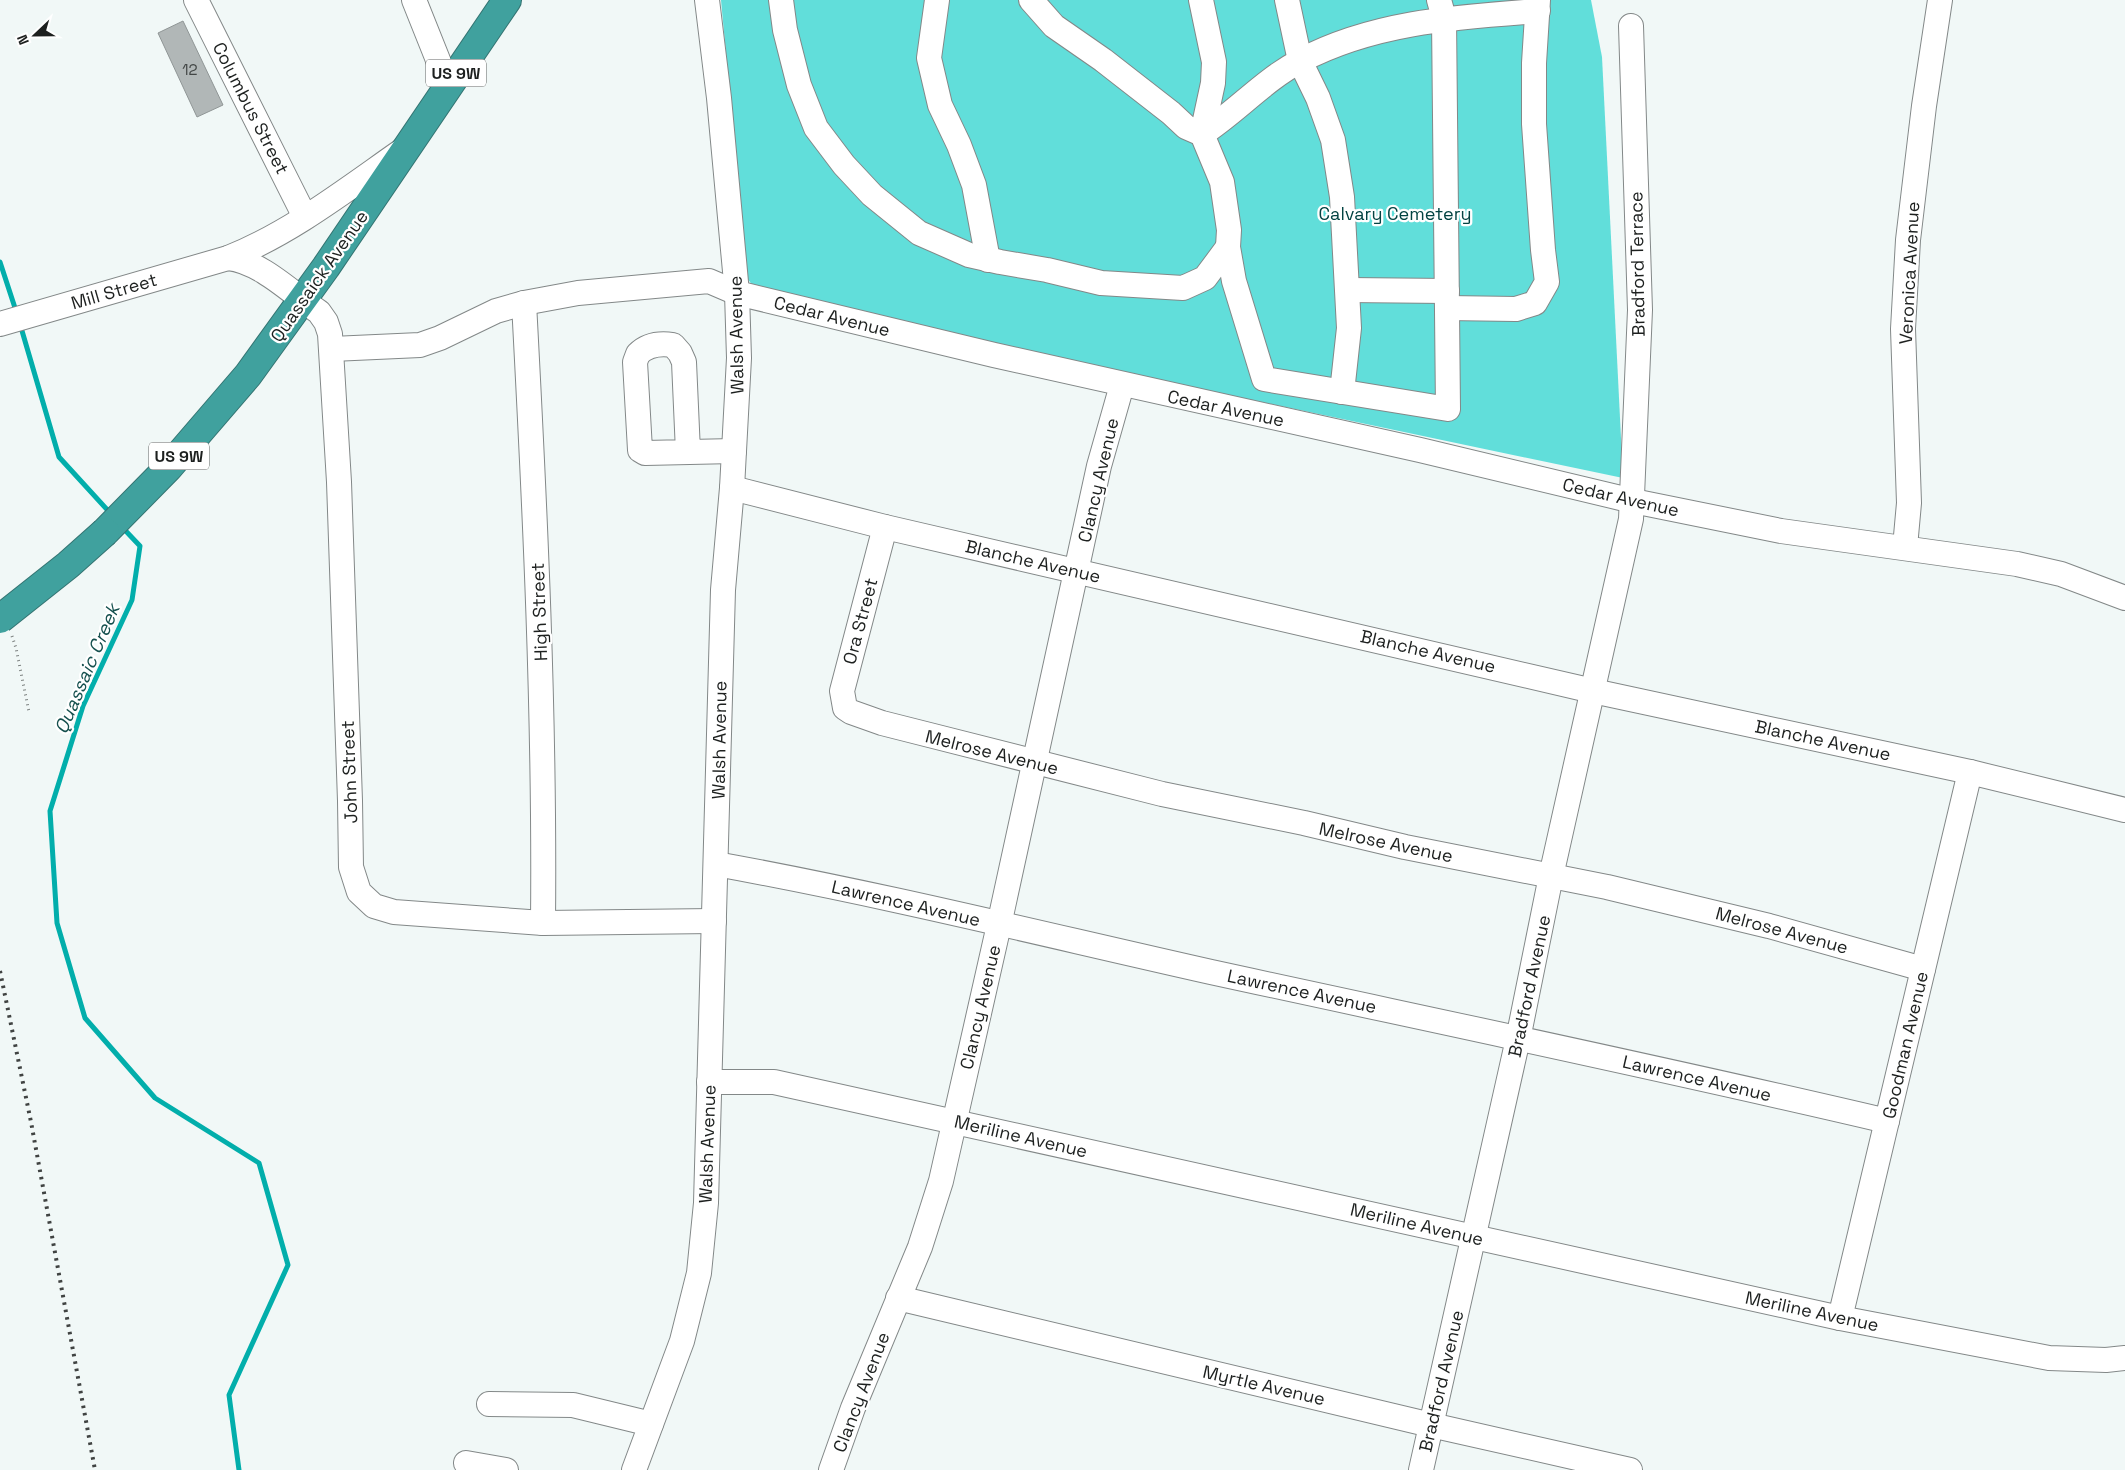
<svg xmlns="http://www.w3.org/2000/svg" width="2125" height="1470" font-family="'Space Grotesk',sans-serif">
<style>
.green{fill:#61deda}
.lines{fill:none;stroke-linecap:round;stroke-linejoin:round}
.stream{stroke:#02aeab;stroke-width:5}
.building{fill:#b1b7b7;stroke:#909696}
.minor-casing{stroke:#838888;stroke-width:26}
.highway-casing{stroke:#347472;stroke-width:30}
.path{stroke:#7e8382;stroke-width:3;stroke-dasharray:1 4;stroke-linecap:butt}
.minor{stroke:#fff;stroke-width:24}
.highway{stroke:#40a19e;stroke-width:28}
.rail{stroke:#404342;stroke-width:4;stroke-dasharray:2.5 5;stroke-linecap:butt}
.highway-bridge-casing{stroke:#347472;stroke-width:30;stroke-linecap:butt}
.highway-bridge{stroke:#40a19e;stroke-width:28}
.labels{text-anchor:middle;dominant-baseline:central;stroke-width:4.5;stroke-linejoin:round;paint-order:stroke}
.number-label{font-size:15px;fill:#424645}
.shield{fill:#fff;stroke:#616362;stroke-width:1}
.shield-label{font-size:16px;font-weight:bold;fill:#1d201f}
.street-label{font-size:18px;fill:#1d201f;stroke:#fff}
.park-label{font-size:18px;fill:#034342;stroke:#fff}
.water-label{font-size:19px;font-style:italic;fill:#15504e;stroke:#fff}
</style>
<rect width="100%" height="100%" fill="#f1f8f7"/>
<!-- green -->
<path class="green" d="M 721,0 L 1591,0 L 1602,57 L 1623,478 L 1204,390 L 756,290 L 747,278 Z"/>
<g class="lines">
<!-- stream -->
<g class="stream">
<path d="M 0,262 L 17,314"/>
<path d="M 20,324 L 59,457 L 112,515"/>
<path d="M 122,527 L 140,546 L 132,600 L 83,706 L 50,811 L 57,923 L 85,1018 L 155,1098 L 259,1163 L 288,1265 L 229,1395 L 239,1470"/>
</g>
</g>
<!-- building -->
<path class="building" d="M 183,21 L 223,105 L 197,117 L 158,33 Z"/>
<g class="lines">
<defs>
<g id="minor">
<path d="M 196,0 L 305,217"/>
<path d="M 414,0 L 448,85"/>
<path d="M 781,0 L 785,30 L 799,85 L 816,128 L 844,165 L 872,195 L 919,233 L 969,255 L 1000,262 L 1047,270 L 1101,283 L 1183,288 L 1205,278 L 1228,247"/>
<path d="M 937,0 L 929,58 L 940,105 L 959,145 L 974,185 L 988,260"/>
<path d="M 1031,0 L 1054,26 L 1103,60 L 1171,113 L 1186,127 L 1202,134 L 1222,182 L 1229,230 L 1228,247 L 1234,281 L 1264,379 L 1448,409 L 1444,18 L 1439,0"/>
<path d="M 1201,0 L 1214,62 L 1213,83 L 1202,134"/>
<path d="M 1287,0 L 1300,61 L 1318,98 L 1333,140 L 1342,197 L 1349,328 L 1342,392"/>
<path d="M 1202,134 C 1236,112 1264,80 1300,61 C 1373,22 1457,17 1538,11"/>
<path d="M 228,258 C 260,261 293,294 319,312 L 326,322 L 330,334 L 339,482 L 350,801 L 351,867 L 359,892 L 374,906 L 394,912 L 543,923 L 714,921"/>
<path d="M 1348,290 L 1447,291"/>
<path d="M 524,303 C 535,509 545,716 543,923"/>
<path d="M 1447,308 L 1516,309 L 1535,303 L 1547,282 L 1543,250 L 1534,124 L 1534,63 L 1538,0"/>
<path d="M 0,324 L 228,258 C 291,233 347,189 403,150"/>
<path d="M 332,349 L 420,345 L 440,338 L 496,311 L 524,303 L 578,293 L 709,281 L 737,293 L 994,355 L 1420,450 L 1633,501 L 1781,531 L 2017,564 L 2061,574 L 2125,598"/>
<path d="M 688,452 L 684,362 L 680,353 L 673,345 C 660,343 647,345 638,354 L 635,362 L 640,450 L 645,453 L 734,451"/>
<path d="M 732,488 L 885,527 L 1593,691 L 1970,772 L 2125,810"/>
<path d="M 885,527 L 842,691 L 845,708 L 851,712 L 882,723 L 1162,794 L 1304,823 L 1405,847 L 1607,887 L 1769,926 L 1923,969"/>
<path d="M 1905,547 L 1909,503 L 1903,329 L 1908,240 L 1924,106 L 1940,0"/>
<path d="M 716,864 C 882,894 1046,935 1211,972 C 1436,1021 1662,1068 1887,1121"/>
<path d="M 709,1082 L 774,1082 L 1840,1318 L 2049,1358 L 2106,1360 L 2125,1358"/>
<path d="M 898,1298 L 1431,1425 L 1630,1470"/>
<path d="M 1840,1318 L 1970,772"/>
<path d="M 489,1404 L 573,1405 L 651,1424"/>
<path d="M 466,1463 L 506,1470"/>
<path d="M 634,1470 L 682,1341 L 699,1273 L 706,1203 L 723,590 L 732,488 L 739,358 L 737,293 L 719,98 L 707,0"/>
<path d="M 831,1470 L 853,1408 L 920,1247 L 941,1181 L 999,925 L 1099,466 L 1122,385"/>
<path d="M 1421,1470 L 1518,1039 L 1551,876 L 1631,519 L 1640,310 L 1631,26"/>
</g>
<path id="highway" d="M 105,532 L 168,468 L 248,375 L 326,267 L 507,0"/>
</defs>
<!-- minor casing -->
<use href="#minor" class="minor-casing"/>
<!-- highway casing -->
<use href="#highway" class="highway-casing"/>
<!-- path -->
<path class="path" d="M 12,636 L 16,648 L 29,712"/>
<!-- minor -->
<use href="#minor" class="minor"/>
<!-- highway -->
<use href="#highway" class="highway"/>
<!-- rail -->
<path class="rail" d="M 0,971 L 31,1122 L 95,1470"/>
<defs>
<path id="highway-bridge" d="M 0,619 L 68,565 L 105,532"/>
</defs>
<!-- highway-bridge casing -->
<use href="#highway-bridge" class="highway-bridge-casing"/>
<!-- highway-bridge -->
<use href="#highway-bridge" class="highway-bridge"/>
</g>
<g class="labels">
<!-- number labels -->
<g class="number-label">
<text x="190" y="69">12</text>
</g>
<!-- shield labels -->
<g class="shield">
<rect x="426" y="59.5" width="60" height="27" rx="4"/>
<rect x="149" y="442.5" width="60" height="27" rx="4"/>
</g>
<g class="shield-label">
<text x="456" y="73">US 9W</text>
<text x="179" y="456">US 9W</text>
</g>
<!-- street labels -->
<g class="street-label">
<text transform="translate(251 108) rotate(63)">Columbus Street</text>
<text transform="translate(1637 264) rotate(-91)">Bradford Terrace</text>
<text transform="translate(1909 273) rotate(-87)">Veronica Avenue</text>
<text transform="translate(319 276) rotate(-55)">Quassaick Avenue</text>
<text transform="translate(114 291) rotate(-16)">Mill Street</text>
<text transform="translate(832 316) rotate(14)">Cedar Avenue</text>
<text transform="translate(736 335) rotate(-91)">Walsh Avenue</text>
<text transform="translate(1226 408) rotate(12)">Cedar Avenue</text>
<text transform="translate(1098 480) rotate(-77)">Clancy Avenue</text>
<text transform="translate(1621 497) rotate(13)">Cedar Avenue</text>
<text transform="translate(1033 561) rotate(13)">Blanche Avenue</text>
<text transform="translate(539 612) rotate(-92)">High Street</text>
<text transform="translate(860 621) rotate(-75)">Ora Street</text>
<text transform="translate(1428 651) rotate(13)">Blanche Avenue</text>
<text transform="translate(719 740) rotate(-89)">Walsh Avenue</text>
<text transform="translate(1823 740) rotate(12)">Blanche Avenue</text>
<text transform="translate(992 752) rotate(14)">Melrose Avenue</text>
<text transform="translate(349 772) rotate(-92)">John Street</text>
<text transform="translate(1386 842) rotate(12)">Melrose Avenue</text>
<text transform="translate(906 903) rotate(13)">Lawrence Avenue</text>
<text transform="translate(1782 930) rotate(15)">Melrose Avenue</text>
<text transform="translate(1529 986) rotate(-78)">Bradford Avenue</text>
<text transform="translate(1302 991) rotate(12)">Lawrence Avenue</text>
<text transform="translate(980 1007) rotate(-77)">Clancy Avenue</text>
<text transform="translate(1905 1045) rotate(-77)">Goodman Avenue</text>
<text transform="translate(1697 1078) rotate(13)">Lawrence Avenue</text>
<text transform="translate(1021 1136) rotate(13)">Meriline Avenue</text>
<text transform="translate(707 1144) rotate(-88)">Walsh Avenue</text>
<text transform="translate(1417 1224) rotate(13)">Meriline Avenue</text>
<text transform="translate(1812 1311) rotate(12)">Meriline Avenue</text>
<text transform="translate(1441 1381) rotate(-77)">Bradford Avenue</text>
<text transform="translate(1264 1385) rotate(13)">Myrtle Avenue</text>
<text transform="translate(861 1392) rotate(-69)">Clancy Avenue</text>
</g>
<!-- park labels -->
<g class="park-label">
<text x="1395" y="213">Calvary Cemetery</text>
</g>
<!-- water labels -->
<g class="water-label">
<text transform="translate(87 669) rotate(-67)">Quassaic Creek</text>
</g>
</g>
<!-- north arrow -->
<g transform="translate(35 35) rotate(248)" stroke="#ffffff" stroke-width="4" paint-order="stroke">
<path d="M0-4L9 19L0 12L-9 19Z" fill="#1d201f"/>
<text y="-8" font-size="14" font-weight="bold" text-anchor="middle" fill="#1d201f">N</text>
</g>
</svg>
